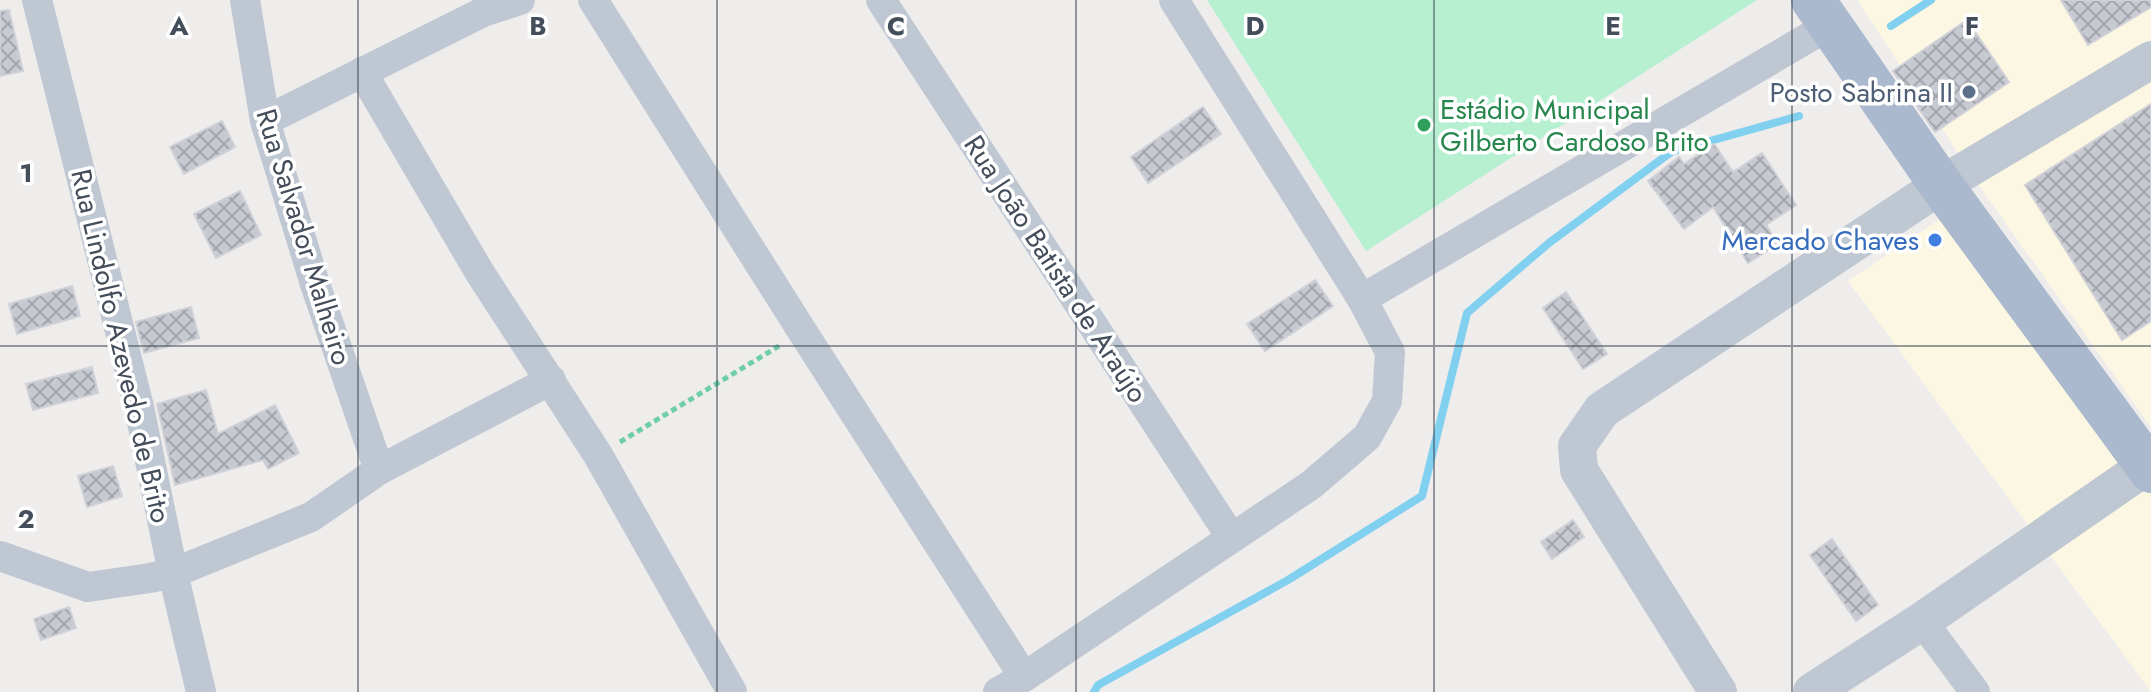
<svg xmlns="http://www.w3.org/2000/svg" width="2151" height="692" font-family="Jost,sans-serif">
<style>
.commercial{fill:#fcf7e3}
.park{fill:#b7f0d1}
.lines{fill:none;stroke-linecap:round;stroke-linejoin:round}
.stream{stroke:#82d0ef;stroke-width:8}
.building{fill:url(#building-cross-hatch);stroke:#d0d1d8;stroke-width:2}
.path{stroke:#6ecfa7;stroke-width:5;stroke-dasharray:6 4;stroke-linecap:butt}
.minor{stroke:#bec7d2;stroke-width:30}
.tertiary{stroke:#bec7d2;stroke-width:38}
.primary{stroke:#aab9cd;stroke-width:44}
.grid{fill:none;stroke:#444e5a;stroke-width:2;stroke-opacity:0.55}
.service-dot{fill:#5c6f8a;stroke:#fff;stroke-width:3}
.leisure-dot{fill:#2e9e5b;stroke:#fff;stroke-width:3}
.shop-dot{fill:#3f7fe0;stroke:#fff;stroke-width:3}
.labels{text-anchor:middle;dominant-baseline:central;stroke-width:7;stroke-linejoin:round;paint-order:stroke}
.service-label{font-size:28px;fill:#4e5e75;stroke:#fff;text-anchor:end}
.leisure-label{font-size:28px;fill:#27864d;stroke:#fff;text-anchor:start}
.street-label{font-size:28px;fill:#444e5a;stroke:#fff}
.shop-label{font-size:28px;fill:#366cbe;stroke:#fff;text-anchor:end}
.grid-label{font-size:26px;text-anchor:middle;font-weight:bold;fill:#444e5a;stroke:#fff;stroke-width:7;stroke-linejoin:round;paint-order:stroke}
</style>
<defs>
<pattern id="building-cross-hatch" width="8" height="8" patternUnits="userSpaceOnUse" patternTransform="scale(2)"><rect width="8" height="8" fill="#c8cad2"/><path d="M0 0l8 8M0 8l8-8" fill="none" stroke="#a4a6ad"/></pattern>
</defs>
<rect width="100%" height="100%" fill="#efecec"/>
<!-- commercial -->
<g class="commercial">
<path d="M 1857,0 L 2151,0 L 2151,427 L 1987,197 Z"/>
<path d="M 1949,213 L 2151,491 L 2151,692 L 1848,281 Z"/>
</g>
<!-- park -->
<path class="park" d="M 1207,0 L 1757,0 L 1366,251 Z"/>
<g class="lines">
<!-- stream -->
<g class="stream">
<path d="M 1891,26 L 1931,0"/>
<path d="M 1094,692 L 1098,685 L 1288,580 L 1422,496 L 1467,313 L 1549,243 L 1671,152 L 1799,116"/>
</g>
</g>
<!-- building -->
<g class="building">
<path d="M 2061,0 L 2151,0 L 2151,7 L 2088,45 Z"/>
<path d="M 9,10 L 23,71 L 0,76 L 0,11 Z"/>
<path d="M 1967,20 L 2009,82 L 1935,132 L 1893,71 Z"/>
<path d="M 2151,104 L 2151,321 L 2122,340 L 2025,185 Z"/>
<path d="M 1203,107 L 1221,134 L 1148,183 L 1131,157 Z"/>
<path d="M 222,121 L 235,147 L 184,174 L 170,147 Z"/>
<path d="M 1714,144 L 1733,172 L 1762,153 L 1796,205 L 1766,225 L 1778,244 L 1748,263 L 1713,207 L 1684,229 L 1648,181 L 1679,157 L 1684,164 Z"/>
<path d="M 240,191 L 261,235 L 216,258 L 194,214 Z"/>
<path d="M 1315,280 L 1333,306 L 1265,351 L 1247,324 Z"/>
<path d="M 72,286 L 80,316 L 17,334 L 9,304 Z"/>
<path d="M 1566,292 L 1607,354 L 1583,369 L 1543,308 Z"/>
<path d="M 191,307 L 199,338 L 144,353 L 136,322 Z"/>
<path d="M 92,367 L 98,393 L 33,410 L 26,384 Z"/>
<path d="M 206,390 L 218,434 L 275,405 L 299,453 L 268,469 L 263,460 L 175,485 L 157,404 Z"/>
<path d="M 113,466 L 122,496 L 87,507 L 78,476 Z"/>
<path d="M 1573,520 L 1584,537 L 1552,559 L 1541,542 Z"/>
<path d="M 1832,539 L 1878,605 L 1856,621 L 1810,555 Z"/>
<path d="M 69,607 L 76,628 L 41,640 L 34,619 Z"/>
</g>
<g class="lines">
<!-- path -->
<path class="path" d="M 620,442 L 779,346"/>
<!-- minor -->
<g class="minor">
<path d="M 37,0 L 139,407 L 173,573 L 201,692"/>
<path d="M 245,0 L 265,121 L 315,284 L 379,470"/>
<path d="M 593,0 L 802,331 L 1024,677"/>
<path d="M 881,0 L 1231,537"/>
<path d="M 362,72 L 480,273 L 598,455 L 732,692"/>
<path d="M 265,121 L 483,12 L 520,0"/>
<path d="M 1362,299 L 1830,25"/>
<path d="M 0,556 L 88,587 L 150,578 L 173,573 L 311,517 L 379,470 L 551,380"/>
<path d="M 1922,621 L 1975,692"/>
<path d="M 998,692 L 1024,677 L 1311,485 L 1367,437 L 1387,401 L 1390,352 L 1362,299 L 1174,0"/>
</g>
<!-- tertiary -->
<g class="tertiary">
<path d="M 1718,692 L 1579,470 L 1577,446 L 1602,410 L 1941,185 L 2151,60"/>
<path d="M 1812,692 L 1922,621 L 2151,463"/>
</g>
<!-- primary -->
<path class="primary" d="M 1813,0 L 1941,185 L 2151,471"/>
</g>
<!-- grid -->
<path class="grid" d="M 358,0 L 358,692M 717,0 L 717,692M 1076,0 L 1076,692M 1434,0 L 1434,692M 1792,0 L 1792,692M 0,346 L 2151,346"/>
<!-- markers -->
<circle class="service-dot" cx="1969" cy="92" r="8"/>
<circle class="leisure-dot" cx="1424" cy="125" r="8"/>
<circle class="shop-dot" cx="1935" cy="240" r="8"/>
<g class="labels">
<!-- service labels -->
<g class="service-label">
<text x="1953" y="92">Posto Sabrina II</text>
</g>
<!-- leisure labels -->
<g class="leisure-label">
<text x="1440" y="109">Estádio Municipal<tspan x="1440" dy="32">Gilberto Cardoso Brito</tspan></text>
</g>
<!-- street labels -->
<g class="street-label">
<text transform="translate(304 237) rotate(73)">Rua Salvador Malheiro</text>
<text transform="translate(1056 269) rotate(57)">Rua João Batista de Araújo</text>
<text transform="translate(121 346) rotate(77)">Rua Lindolfo Azevedo de Brito</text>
</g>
<!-- shop labels -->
<g class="shop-label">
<text x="1919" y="240">Mercado Chaves</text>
</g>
</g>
<g class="grid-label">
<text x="179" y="35">A</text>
<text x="538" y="35">B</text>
<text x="896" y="35">C</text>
<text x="1255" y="35">D</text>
<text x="1613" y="35">E</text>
<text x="1972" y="35">F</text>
<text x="26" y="182">1</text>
<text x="26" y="528">2</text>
</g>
</svg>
